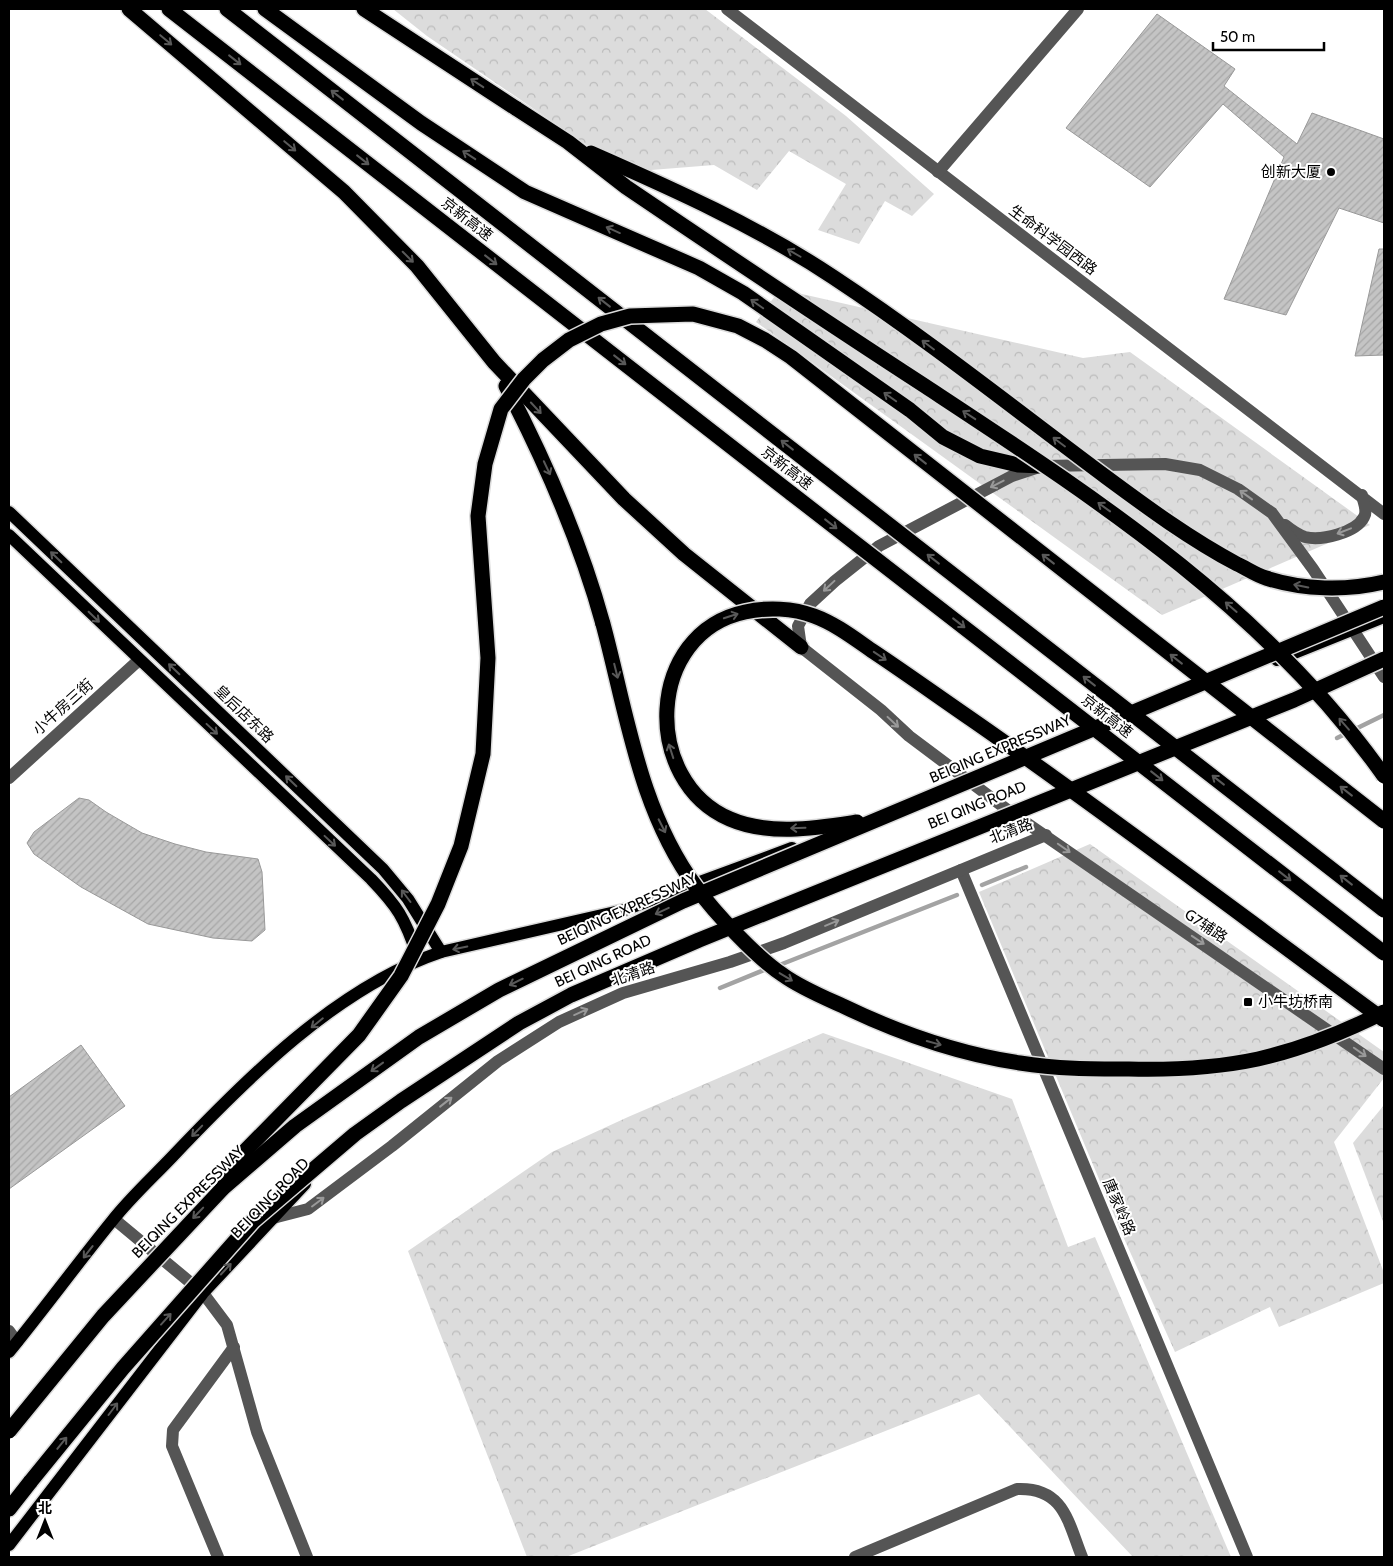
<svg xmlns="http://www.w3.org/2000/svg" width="1393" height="1566" font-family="Cabin,'Noto Sans SC',sans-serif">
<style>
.forest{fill:url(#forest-crowns)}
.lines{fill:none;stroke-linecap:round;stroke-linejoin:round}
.stream{stroke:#a3a3a3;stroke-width:4.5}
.building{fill:url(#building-hatch);stroke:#999}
.major-casing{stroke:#dbdbdb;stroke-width:15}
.highway-casing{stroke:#dbdbdb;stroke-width:18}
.minor{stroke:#555;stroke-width:12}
.major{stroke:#000;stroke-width:12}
.highway{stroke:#000;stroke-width:15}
.highway-bridge-casing{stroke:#dbdbdb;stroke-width:18;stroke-linecap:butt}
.highway-bridge{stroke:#000;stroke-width:15}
.oneway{stroke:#595959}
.oneway2{stroke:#999}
.poi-dot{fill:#000;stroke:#fff;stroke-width:2}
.labels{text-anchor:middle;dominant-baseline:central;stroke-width:4;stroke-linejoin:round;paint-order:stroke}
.poi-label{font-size:15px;fill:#000;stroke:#fff;text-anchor:end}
.street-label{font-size:15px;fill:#000;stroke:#fff}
</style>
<defs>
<pattern id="forest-crowns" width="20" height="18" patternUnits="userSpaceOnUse" patternTransform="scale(1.25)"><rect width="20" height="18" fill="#dcdcdc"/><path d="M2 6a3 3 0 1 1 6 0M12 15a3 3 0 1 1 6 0" fill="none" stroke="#bbb"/></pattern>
<pattern id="building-hatch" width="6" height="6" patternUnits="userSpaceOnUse" patternTransform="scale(1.25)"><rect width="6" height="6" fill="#c4c4c4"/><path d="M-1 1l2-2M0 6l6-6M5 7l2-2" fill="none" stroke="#a7a7a7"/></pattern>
</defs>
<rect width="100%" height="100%" fill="#fff"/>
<!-- forest -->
<g class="forest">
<path d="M 393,9 L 705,9 L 846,116 L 934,194 L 912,216 L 885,201 L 859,244 L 818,230 L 846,184 L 789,151 L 757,190 L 714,165 L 626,172 L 427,36 Z"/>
<path d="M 780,289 L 1083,358 L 1130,352 L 1370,525 L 1162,615 L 756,322 Z"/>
<path d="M 1090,844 L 1384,1052 L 1384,1078 L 1334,1142 L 1384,1273 L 1384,1283 L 1279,1327 L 1270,1307 L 1175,1352 L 1122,1234 L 979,892 Z"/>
<path d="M 823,1033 L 1012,1099 L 1068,1247 L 1095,1237 L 1231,1557 L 1133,1557 L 979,1394 L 566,1557 L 527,1557 L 408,1251 L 552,1152 L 628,1117 Z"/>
<path d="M 1384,1105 L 1384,1224 L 1353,1143 Z"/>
</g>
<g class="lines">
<!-- stream -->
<g class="stream">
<path d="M 1337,738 L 1384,715"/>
<path d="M 982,885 L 1026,867"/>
<path d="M 777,966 L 957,895"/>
<path d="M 720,988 L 769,968"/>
</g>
</g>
<!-- building -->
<g class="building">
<path d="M 1157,14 L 1235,69 L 1224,86 L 1297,144 L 1312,113 L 1384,139 L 1384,223 L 1339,208 L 1286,315 L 1224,299 L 1284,157 L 1223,104 L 1150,187 L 1066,128 Z"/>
<path d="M 1379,249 L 1384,249 L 1384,355 L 1355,356 Z"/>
<path d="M 79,798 L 89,800 L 106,812 L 142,833 L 175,844 L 206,852 L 258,859 L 262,872 L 265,930 L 252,941 L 213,938 L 148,924 L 81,887 L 34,854 L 27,843 L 34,832 Z"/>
<path d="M 81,1045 L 125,1106 L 9,1189 L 9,1097 Z"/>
</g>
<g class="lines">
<defs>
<g id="major">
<path d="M 9,512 L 383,869 L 408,899 L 441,952"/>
<path d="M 9,535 L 371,879 C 397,906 405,918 417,955"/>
<path d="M 1277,660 L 1384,617"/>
<path d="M 9,1352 C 44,1309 77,1264 112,1221 C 130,1198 152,1178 172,1157 C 246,1079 337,987 441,952 L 624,910 L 792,848"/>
<path d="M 9,1545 L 203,1293 L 305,1184"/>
</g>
<g id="highway">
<path d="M 129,9 L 344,192 L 417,266 L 494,362 L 624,499 L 684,554 L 801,647"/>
<path d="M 169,9 L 792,494"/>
<path d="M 227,9 L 825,475"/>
<path d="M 265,9 L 421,123 L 525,192 L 699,268 L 743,293 L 910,410 L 943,437 L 980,456 L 1018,465 L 1042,466"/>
<path d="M 364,9 L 517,109"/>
<path d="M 506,386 C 546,463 580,540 603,624"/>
<path d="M 9,1509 L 31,1481"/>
</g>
</defs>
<!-- major casing -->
<use href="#major" class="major-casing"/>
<!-- highway casing -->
<use href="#highway" class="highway-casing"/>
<!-- minor -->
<g class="minor">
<path d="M 727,9 L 1384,514"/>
<path d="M 938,172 L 1078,9"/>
<path d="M 1285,525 C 1290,529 1298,535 1305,537 C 1321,541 1356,533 1364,517 C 1368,510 1363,502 1362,495"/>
<path d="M 1384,677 L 1313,569 L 1272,513 L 1238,489 L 1200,470 L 1165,464 L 1042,466 L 1012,476 L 879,546 L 835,581 L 810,604 L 798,626 L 801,647 L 881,710 L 909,736 L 1009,811 L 1384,1069"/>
<path d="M 9,778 L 139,660"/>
<path d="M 961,870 L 1247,1557"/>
<path d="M 273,1218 L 308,1209 L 392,1146 L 498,1061 L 559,1022 L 623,993 L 730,962 L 784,943 L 1046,835"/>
<path d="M 114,1219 L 203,1293 L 227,1325 L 257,1432 L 307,1557"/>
<path d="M 9,1331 L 17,1342"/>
<path d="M 218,1557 L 172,1446 L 173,1430 L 234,1347"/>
<path d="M 855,1557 L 1017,1489 C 1064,1487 1068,1522 1082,1557"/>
</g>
<!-- major -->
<use href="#major" class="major"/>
<!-- highway -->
<use href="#highway" class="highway"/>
<defs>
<g id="highway-bridge">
<path d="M 517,109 L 568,142 L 626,187 C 725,254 825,321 925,386 C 1095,498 1265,607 1384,776"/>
<path d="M 591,153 C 673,189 758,227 833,277 C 927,339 1016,410 1106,477 C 1148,508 1190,539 1237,564 C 1246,568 1256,575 1266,578 C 1303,590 1346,591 1384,582"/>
<path d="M 825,475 L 1384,910"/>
<path d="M 792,494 L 1384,953"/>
<path d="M 603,624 C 627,713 639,810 696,887 C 714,912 757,958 783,975 C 801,988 823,997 843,1006 C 899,1033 959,1054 1020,1063 C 1056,1069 1093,1069 1129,1069 C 1171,1070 1216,1068 1258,1059 C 1302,1049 1344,1032 1384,1012"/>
<path d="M 857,822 C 817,828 769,836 730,819 C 641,781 646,633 745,612 C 767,607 793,608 814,616 C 836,624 855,639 874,652 C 907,674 939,697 971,719 C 1111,816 1247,920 1384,1020"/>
<path d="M 223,1188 L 244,1152 L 359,1035 L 401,976 L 438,904 L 461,846 L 483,754 L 488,658 L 478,516 L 485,464 L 501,409 L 524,379 L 543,360 L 569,340 L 601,324 L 630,316 L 693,314 L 738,326 L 765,340 L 791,357 L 1384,821"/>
<path d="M 9,1431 L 103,1316 L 223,1188 L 295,1126 L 419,1037 L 499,990 L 683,901 L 1384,607"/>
<path d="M 31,1481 L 123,1368 L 253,1221 L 355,1134 L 401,1101 L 519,1023 L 571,995 L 699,940 L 1294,700 L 1384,659"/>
</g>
</defs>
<!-- highway-bridge casing -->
<use href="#highway-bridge" class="highway-bridge-casing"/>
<!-- highway-bridge -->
<use href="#highway-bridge" class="highway-bridge"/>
</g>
<!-- one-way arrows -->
<defs><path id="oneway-shaft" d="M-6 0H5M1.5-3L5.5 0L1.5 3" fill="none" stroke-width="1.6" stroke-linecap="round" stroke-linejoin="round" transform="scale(1.25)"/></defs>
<g class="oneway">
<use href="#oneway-shaft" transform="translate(166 40) rotate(40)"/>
<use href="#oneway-shaft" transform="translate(235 60) rotate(38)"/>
<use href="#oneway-shaft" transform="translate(477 83) rotate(-147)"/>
<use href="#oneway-shaft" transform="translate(337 95) rotate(-142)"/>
<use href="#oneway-shaft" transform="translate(290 146) rotate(40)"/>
<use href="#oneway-shaft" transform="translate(469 155) rotate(-147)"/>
<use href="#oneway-shaft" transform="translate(363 160) rotate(38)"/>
<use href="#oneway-shaft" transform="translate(613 230) rotate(-156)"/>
<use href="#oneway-shaft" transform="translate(794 253) rotate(-150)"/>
<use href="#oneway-shaft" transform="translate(408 257) rotate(45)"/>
<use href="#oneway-shaft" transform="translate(491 260) rotate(38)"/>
<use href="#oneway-shaft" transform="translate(604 302) rotate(-142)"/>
<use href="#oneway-shaft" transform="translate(757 304) rotate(-145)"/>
<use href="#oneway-shaft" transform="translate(928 345) rotate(-143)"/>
<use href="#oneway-shaft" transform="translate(620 360) rotate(38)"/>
<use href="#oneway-shaft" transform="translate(890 397) rotate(-145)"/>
<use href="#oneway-shaft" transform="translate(536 408) rotate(47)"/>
<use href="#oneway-shaft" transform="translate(969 415) rotate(-147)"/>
<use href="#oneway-shaft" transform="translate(1059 442) rotate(-143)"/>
<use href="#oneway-shaft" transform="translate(787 445) rotate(-142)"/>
<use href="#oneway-shaft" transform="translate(920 459) rotate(-142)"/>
<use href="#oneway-shaft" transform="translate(547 468) rotate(65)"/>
<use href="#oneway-shaft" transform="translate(1104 507) rotate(-144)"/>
<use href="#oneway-shaft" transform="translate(831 524) rotate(38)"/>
<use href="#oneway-shaft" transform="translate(56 557) rotate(-136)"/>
<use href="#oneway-shaft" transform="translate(933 559) rotate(-142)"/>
<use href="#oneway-shaft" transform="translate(1048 559) rotate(-142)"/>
<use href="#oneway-shaft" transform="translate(1301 586) rotate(-169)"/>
<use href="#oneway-shaft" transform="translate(1231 607) rotate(-139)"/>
<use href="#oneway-shaft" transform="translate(731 616) rotate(-18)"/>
<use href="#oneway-shaft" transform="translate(94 617) rotate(44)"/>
<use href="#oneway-shaft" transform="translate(959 623) rotate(38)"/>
<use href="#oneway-shaft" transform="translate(880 656) rotate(34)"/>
<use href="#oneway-shaft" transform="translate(1176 659) rotate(-142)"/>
<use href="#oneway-shaft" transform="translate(174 669) rotate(-136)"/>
<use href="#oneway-shaft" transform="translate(616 671) rotate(76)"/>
<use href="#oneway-shaft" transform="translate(1089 681) rotate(-142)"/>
<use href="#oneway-shaft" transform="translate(1344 724) rotate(-131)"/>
<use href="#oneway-shaft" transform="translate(212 729) rotate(43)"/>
<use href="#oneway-shaft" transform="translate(671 751) rotate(-108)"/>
<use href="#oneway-shaft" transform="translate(1157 776) rotate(38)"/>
<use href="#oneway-shaft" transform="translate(1218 780) rotate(-142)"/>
<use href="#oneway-shaft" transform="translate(291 781) rotate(-136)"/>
<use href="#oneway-shaft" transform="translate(1346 791) rotate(-142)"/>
<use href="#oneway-shaft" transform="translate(662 826) rotate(63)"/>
<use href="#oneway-shaft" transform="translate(798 828) rotate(178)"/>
<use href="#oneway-shaft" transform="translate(330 841) rotate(43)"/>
<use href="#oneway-shaft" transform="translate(1285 876) rotate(38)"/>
<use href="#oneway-shaft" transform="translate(1346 880) rotate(-142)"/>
<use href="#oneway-shaft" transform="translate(406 896) rotate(-127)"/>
<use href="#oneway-shaft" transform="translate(662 911) rotate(155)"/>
<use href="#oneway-shaft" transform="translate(460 948) rotate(168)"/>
<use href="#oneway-shaft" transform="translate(786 977) rotate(31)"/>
<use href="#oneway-shaft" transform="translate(516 982) rotate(154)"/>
<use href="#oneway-shaft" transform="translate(317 1023) rotate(141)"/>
<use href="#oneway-shaft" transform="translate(934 1043) rotate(15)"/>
<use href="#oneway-shaft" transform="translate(377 1067) rotate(144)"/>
<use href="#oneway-shaft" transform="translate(197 1131) rotate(134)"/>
<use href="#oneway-shaft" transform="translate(198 1213) rotate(134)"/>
<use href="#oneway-shaft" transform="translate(88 1252) rotate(128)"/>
<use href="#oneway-shaft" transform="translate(226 1269) rotate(-47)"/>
<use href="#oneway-shaft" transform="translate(166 1319) rotate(-48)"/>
<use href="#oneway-shaft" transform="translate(113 1409) rotate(-53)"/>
<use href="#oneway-shaft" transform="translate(62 1443) rotate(-51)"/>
</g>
<g class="oneway2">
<use href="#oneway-shaft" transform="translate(997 484) rotate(153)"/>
<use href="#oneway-shaft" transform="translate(1246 495) rotate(-144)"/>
<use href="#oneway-shaft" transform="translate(1344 531) rotate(159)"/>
<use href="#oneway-shaft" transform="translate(829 586) rotate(137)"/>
<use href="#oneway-shaft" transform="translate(893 722) rotate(43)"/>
<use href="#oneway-shaft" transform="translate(1064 848) rotate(35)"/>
<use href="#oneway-shaft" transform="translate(832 923) rotate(-23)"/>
<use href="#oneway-shaft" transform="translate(1198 940) rotate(34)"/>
<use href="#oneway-shaft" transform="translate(581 1012) rotate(-24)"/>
<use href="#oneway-shaft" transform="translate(1360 1052) rotate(35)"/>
<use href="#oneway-shaft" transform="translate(446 1102) rotate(-38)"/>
<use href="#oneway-shaft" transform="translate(318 1202) rotate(-37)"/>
</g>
<!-- markers -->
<g class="poi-dot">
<circle cx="1331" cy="172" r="5"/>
<rect x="1243" y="997" width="10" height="10" rx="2.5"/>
</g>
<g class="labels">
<!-- poi labels -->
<g class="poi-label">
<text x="1321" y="172">创新大厦</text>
<text x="1258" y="1002" text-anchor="start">小牛坊桥南</text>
</g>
<!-- street labels -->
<g class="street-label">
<text transform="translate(467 219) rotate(38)">京新高速</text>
<text transform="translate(1053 240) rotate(37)">生命科学园西路</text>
<text transform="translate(787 468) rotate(38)">京新高速</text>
<text transform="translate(63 707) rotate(-42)">小牛房三街</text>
<text transform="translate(244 714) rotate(44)">皇后店东路</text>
<text transform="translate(1107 716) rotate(38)">京新高速</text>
<text transform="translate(1000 749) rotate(-23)">BEIQING EXPRESSWAY</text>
<text transform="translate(977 805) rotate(-22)">BEI QING ROAD</text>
<text transform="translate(1011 831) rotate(-21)">北清路</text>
<text transform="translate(627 909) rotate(-25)">BEIQING EXPRESSWAY</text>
<text transform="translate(1206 926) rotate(34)">G7辅路</text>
<text transform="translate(603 961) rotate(-25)">BEI QING ROAD</text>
<text transform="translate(633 974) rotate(-19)">北清路</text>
<text transform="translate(270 1198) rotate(-46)">BEI QING ROAD</text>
<text transform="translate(188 1202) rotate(-45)">BEIQING EXPRESSWAY</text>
<text transform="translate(1119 1207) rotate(67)">唐家岭路</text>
</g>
</g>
<!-- border -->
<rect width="1393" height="1566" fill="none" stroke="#000000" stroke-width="20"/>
<!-- north arrow -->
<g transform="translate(45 1521)" stroke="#ffffff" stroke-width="4" paint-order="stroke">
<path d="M0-4L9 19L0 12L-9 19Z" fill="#000000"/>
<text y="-8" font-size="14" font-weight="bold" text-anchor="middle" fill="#000000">北</text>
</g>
<!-- scale -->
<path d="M1213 42v8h111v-8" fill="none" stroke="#000000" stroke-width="2.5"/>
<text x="1220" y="42" font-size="15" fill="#000000" stroke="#ffffff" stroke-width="4" paint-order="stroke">50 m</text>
</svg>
